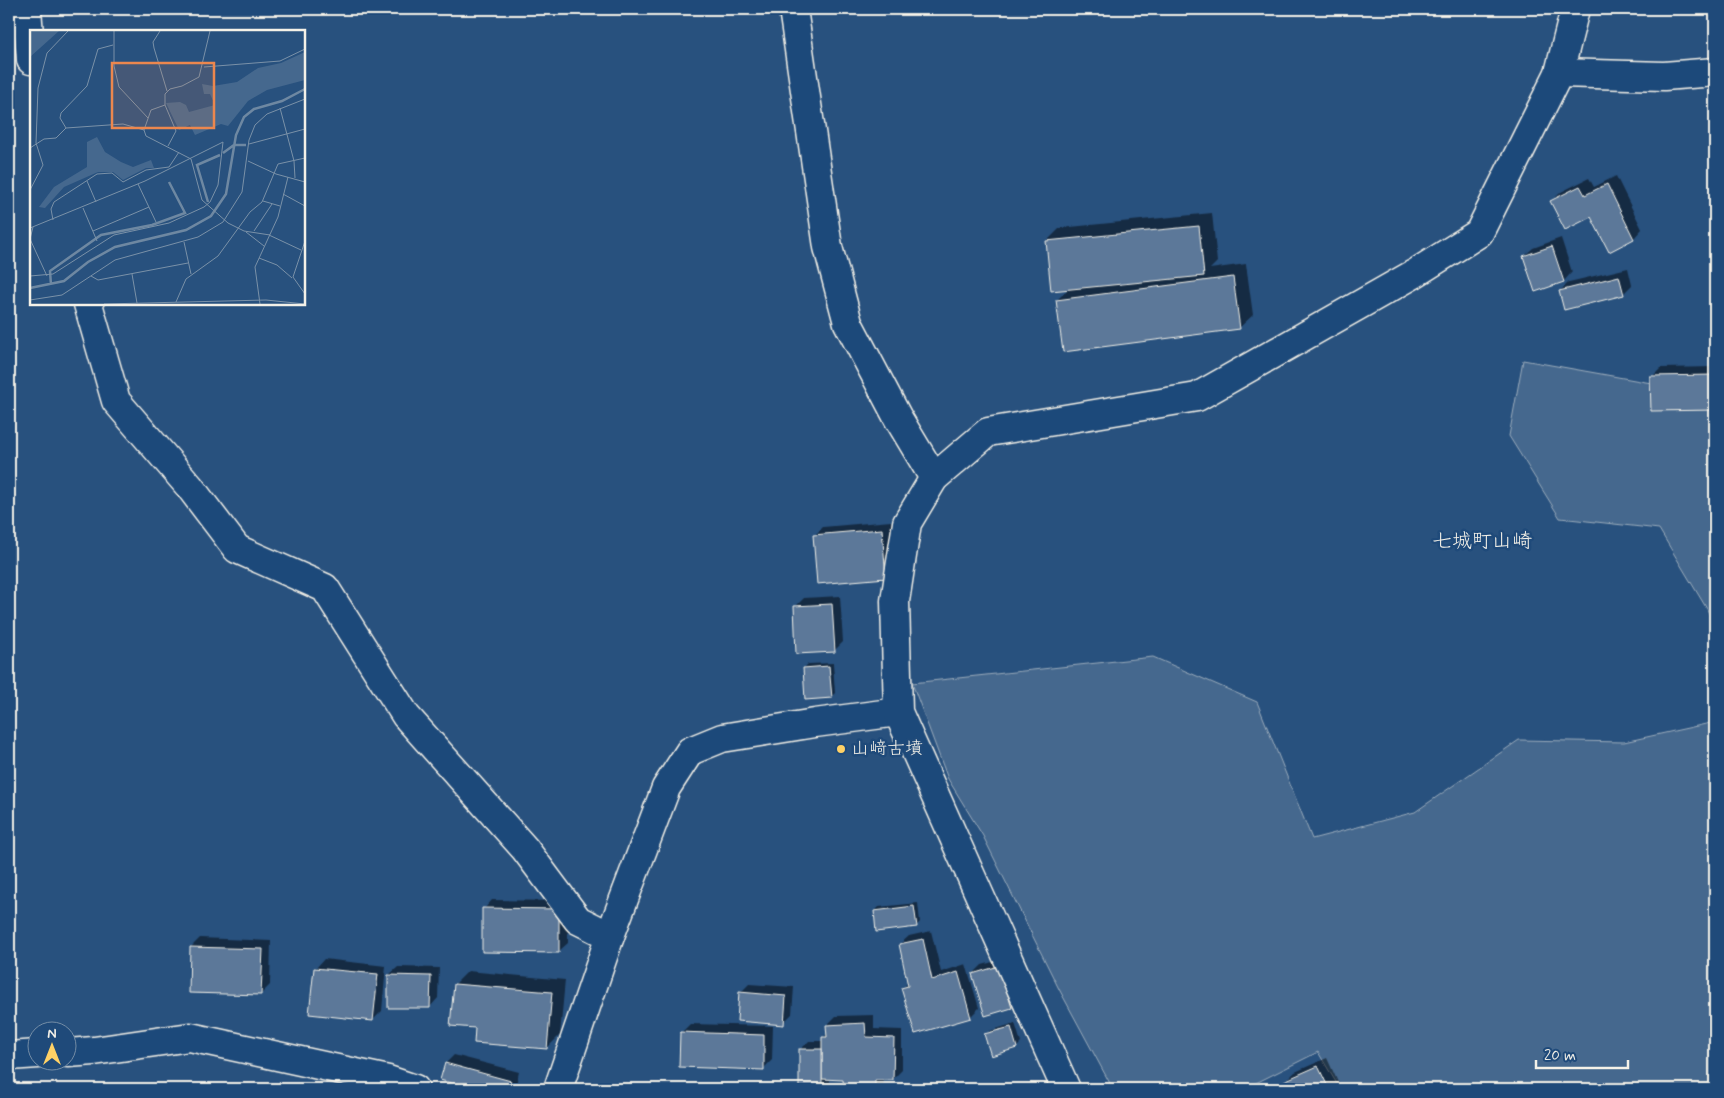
<svg xmlns="http://www.w3.org/2000/svg" width="1724" height="1098" font-family="Mynerve,'Klee One',sans-serif">
<style>
.green{fill:#45688e;stroke:#9cacbb}
.shadow{fill:#0007}
.building{fill:#5b7899;stroke:#f4f1e8}
.lines{fill:none;stroke-linecap:round;stroke-linejoin:round}
.minor-casing{stroke:#f4f1e8;stroke-width:31}
.minor{stroke:#1f4a7a;stroke-width:28}
.poi-dot{fill:#ffd166;stroke:#1f4a7a;stroke-width:2}
.labels{text-anchor:middle;dominant-baseline:central;stroke-width:5;stroke-linejoin:round;paint-order:stroke}
.poi-label{font-size:18px;fill:#f4f1e8;stroke:#1f4a7a;text-anchor:start}
.quarter-label{font-size:20px;fill:#f4f1e8;stroke:#1f4a7a}
.inset-river{fill:none;stroke:#6e88a2;stroke-width:2.5}
.inset-road{fill:none;stroke:#7a91a8;stroke-width:1}
.view{fill:#ec874e;fill-opacity:0.15;stroke:#ec874e;stroke-width:2.5}
.inset-edge{fill:none;stroke:#f4f1e8;stroke-width:2.5}
</style>
<rect width="100%" height="100%" fill="#28517e"/>
<filter id="ink" filterUnits="userSpaceOnUse"><feTurbulence type="fractalNoise" baseFrequency=".02" numOctaves="2"/><feDisplacementMap in="SourceGraphic" scale="10" xChannelSelector="R" yChannelSelector="G"/><feConvolveMatrix kernelMatrix="1 2 1 2 8 2 1 2 1" color-interpolation-filters="sRGB"/></filter>
<g filter="url(#ink)">
<!-- green -->
<g class="green">
<path d="M 1523,360 L 1707,393 L 1715,391 L 1715,627 L 1707,609 L 1659,529 L 1560,518 L 1509,436 Z"/>
<path d="M 1153,657 L 1257,702 L 1312,839 L 1415,812 L 1519,740 L 1624,742 L 1715,722 L 1715,1088 L 1712,1089 L 1340,1089 L 1318,1052 L 1244,1089 L 1113,1089 L 1059,989 L 983,836 L 948,779 L 912,683 Z"/>
</g>
<!-- shadow -->
<g class="shadow">
<path d="M 1616,176 L 1642,229 L 1634,238 L 1609,250 L 1592,216 L 1552,201 L 1561,192 L 1589,178 L 1594,187 Z"/>
<path d="M 1212,213 L 1217,262 L 1210,269 L 1246,264 L 1253,315 L 1239,328 L 1057,300 L 1069,288 L 1047,241 L 1060,228 Z"/>
<path d="M 1561,238 L 1572,272 L 1564,281 L 1524,256 L 1533,248 Z"/>
<path d="M 1628,268 L 1632,285 L 1623,294 L 1560,291 L 1569,282 Z"/>
<path d="M 1715,367 L 1715,408 L 1652,409 L 1652,377 L 1661,368 Z"/>
<path d="M 891,521 L 895,568 L 886,577 L 814,536 L 823,527 Z"/>
<path d="M 840,596 L 843,642 L 834,651 L 795,607 L 804,598 Z"/>
<path d="M 833,663 L 835,693 L 831,697 L 804,668 L 808,664 Z"/>
<path d="M 492,900 L 568,901 L 568,943 L 559,951 L 484,909 Z"/>
<path d="M 918,903 L 920,922 L 916,926 L 875,911 L 879,907 Z"/>
<path d="M 931,931 L 941,972 L 966,964 L 979,1008 L 970,1017 L 903,988 L 909,982 L 900,944 L 909,936 Z"/>
<path d="M 200,938 L 271,941 L 270,985 L 261,994 L 191,947 Z"/>
<path d="M 1007,958 L 1020,998 L 1011,1007 L 973,974 L 982,965 Z"/>
<path d="M 324,959 L 386,966 L 382,1011 L 373,1020 L 316,968 Z"/>
<path d="M 398,967 L 439,968 L 438,998 L 430,1007 L 389,975 Z"/>
<path d="M 468,971 L 565,980 L 560,1035 L 547,1048 L 476,1026 L 455,984 Z"/>
<path d="M 749,984 L 794,987 L 792,1014 L 783,1023 L 740,993 Z"/>
<path d="M 874,1015 L 874,1029 L 902,1030 L 902,1070 L 893,1079 L 883,1079 L 884,1083 L 877,1089 L 845,1089 L 844,1079 L 830,1078 L 830,1089 L 800,1089 L 800,1050 L 809,1041 L 824,1041 L 824,1037 L 828,1033 L 827,1025 L 836,1016 Z"/>
<path d="M 1015,1023 L 1021,1043 L 1017,1047 L 986,1035 L 990,1031 Z"/>
<path d="M 690,1024 L 773,1026 L 772,1060 L 763,1069 L 681,1033 Z"/>
<path d="M 454,1055 L 519,1072 L 515,1089 L 477,1089 L 441,1079 L 446,1063 Z"/>
<path d="M 1327,1058 L 1341,1089 L 1290,1089 L 1286,1081 L 1295,1072 Z"/>
</g>
<!-- building -->
<g class="building">
<path d="M 1607,184 L 1634,239 L 1609,252 L 1591,217 L 1565,230 L 1550,201 L 1580,186 L 1585,195 Z"/>
<path d="M 1199,226 L 1204,276 L 1051,291 L 1046,241 Z"/>
<path d="M 1552,246 L 1564,282 L 1535,292 L 1523,256 Z"/>
<path d="M 1619,276 L 1624,295 L 1564,310 L 1559,291 Z"/>
<path d="M 1233,277 L 1240,329 L 1063,352 L 1056,300 Z"/>
<path d="M 1715,375 L 1715,410 L 1651,411 L 1650,376 Z"/>
<path d="M 882,529 L 886,578 L 817,584 L 813,535 Z"/>
<path d="M 832,604 L 835,652 L 796,654 L 794,606 Z"/>
<path d="M 829,666 L 832,698 L 805,700 L 803,668 Z"/>
<path d="M 914,906 L 917,927 L 876,932 L 874,911 Z"/>
<path d="M 482,908 L 559,909 L 559,953 L 482,952 Z"/>
<path d="M 923,939 L 932,980 L 958,972 L 971,1018 L 915,1034 L 901,988 L 908,986 L 899,944 Z"/>
<path d="M 190,947 L 263,949 L 261,995 L 189,993 Z"/>
<path d="M 999,966 L 1012,1008 L 985,1016 L 972,974 Z"/>
<path d="M 314,968 L 378,974 L 373,1021 L 309,1014 Z"/>
<path d="M 388,975 L 431,976 L 430,1008 L 388,1008 Z"/>
<path d="M 454,984 L 552,992 L 547,1049 L 474,1043 L 475,1028 L 450,1026 Z"/>
<path d="M 739,992 L 786,996 L 784,1025 L 737,1021 Z"/>
<path d="M 865,1023 L 866,1037 L 894,1038 L 893,1080 L 875,1080 L 875,1089 L 844,1089 L 843,1080 L 822,1079 L 822,1037 L 827,1037 L 826,1025 Z"/>
<path d="M 1011,1027 L 1017,1048 L 991,1056 L 984,1034 Z"/>
<path d="M 680,1032 L 764,1035 L 764,1070 L 679,1067 Z"/>
<rect x="799" y="1049" width="23" height="40"/>
<path d="M 445,1063 L 511,1081 L 509,1089 L 472,1089 L 440,1080 Z"/>
<path d="M 1318,1066 L 1329,1089 L 1288,1089 L 1284,1081 Z"/>
</g>
<g class="lines">
<defs>
<g id="minor">
<path d="M 27,9 L 31,60"/>
<path d="M 793,9 L 828,247 L 848,323 L 898,418 L 934,478"/>
<path d="M 1559,73 L 1664,76 L 1715,72"/>
<path d="M 88,304 L 116,401 L 190,487 L 237,549 L 325,588 L 406,716 L 525,849 L 578,920 L 610,936"/>
<path d="M 68,1053 L 94,1051 L 190,1037 L 388,1080 L 415,1089"/>
<path d="M 9,1056 L 38,1054"/>
<path d="M 558,1089 L 610,936 L 666,788 L 690,751 L 722,738 L 815,723 L 898,712"/>
<path d="M 1066,1089 L 898,712 L 895,601 L 907,523 L 934,478 L 988,432 L 1197,397 L 1414,274 L 1479,233 L 1559,73 L 1575,9"/>
</g>
</defs>
<!-- minor casing -->
<use href="#minor" class="minor-casing"/>
<!-- minor -->
<use href="#minor" class="minor"/>
</g>
</g>
<!-- markers -->
<circle class="poi-dot" cx="841" cy="749" r="5"/>
<g class="labels">
<!-- poi labels -->
<g class="poi-label">
<text x="851" y="749">山﨑古墳</text>
</g>
<!-- quarter labels -->
<g class="quarter-label">
<text x="1482" y="541">七城町山崎</text>
</g>
</g>
<!-- overview -->
<g transform="translate(30 30)">
<rect width="275" height="275" fill="#28517e"/>
<path d="M 0,1 L 29,1 L 0,27 ZM 275,22 L 275,50 L 237,60 L 218,71 L 198,96 L 191,94 L 165,105 L 160,95 L 149,100 L 136,73 L 150,72 L 156,75 L 159,82 L 185,75 L 180,64 L 174,64 L 172,54 L 183,56 L 207,52 L 228,38 L 251,33 ZM 67,107 L 75,122 L 91,132 L 103,137 L 121,130 L 124,138 L 116,138 L 93,150 L 83,142 L 68,142 L 34,157 L 15,178 L 9,177 L 24,157 L 57,137 L 57,112 Z" fill="#45688e"/>
<path class="inset-river" d="M 193,123 L 204,115 L 216,115M 178,172 L 167,135 L 190,125M 21,255 L 20,241 L 71,205 L 122,195 L 155,183 L 139,152M 0,258 L 34,251 L 58,232 L 85,217 L 156,200 L 181,186 L 196,164 L 206,105 L 214,87 L 224,79 L 252,71 L 275,59"/>
<path class="inset-road" d="M 84,1 L 84,36 L 89,57 L 118,88M 130,1 L 123,12 L 124,18 L 137,61M 174,37 L 250,31 L 275,19M 135,75 L 121,80 L 114,100 L 116,106 L 161,129 L 172,170 L 198,193 L 214,201 L 240,205M 250,78 L 264,131 L 265,148M 36,98 L 30,88 L 31,83 L 57,56 L 68,19 L 83,15M 219,114 L 275,99M 138,116 L 146,101 L 135,75 L 135,64 L 140,59 L 152,56 L 169,47 L 180,1M 0,118 L 14,109 L 26,108 L 36,98 L 93,94 L 114,100M 218,131 L 246,144 L 275,152M 139,137 L 149,122M 57,151 L 66,172M 108,154 L 126,192M 0,160 L 13,135 L 6,113 L 8,58 L 17,23 L 38,1M 253,164 L 275,176M 233,171 L 250,176M 53,178 L 67,211M 23,190 L 21,179 L 24,172 L 67,144 L 82,143 L 93,152 L 116,140 L 139,137M 3,197 L 0,209 L 17,246M 0,198 L 115,151 L 193,112 L 188,155 L 180,172 L 174,177 L 139,193 L 84,205 L 23,244 L 0,246M 63,201 L 119,177M 224,201 L 242,174M 216,202 L 234,216M 239,205 L 271,220M 275,211 L 263,247 L 275,264M 154,212 L 161,244M 229,228 L 247,235 L 262,248M 102,244 L 107,273M 61,246 L 68,250 L 158,233M 0,270 L 32,265 L 85,230 L 168,207 L 193,192 L 212,162 L 219,110 L 225,95 L 237,84 L 275,69M 146,272 L 156,249 L 188,226 L 220,182 L 232,172 L 248,134 L 275,128M 74,274 L 236,270 L 275,274M 230,274 L 225,237 L 248,187 L 258,147"/>
<path class="view" d="M 82,33 L 184,33 L 184,98 L 82,98 Z"/>
<rect width="275" height="275" class="inset-edge"/>
</g>
<!-- margin -->
<rect width="1724" height="1098" fill="none" stroke="#1f4a7a" stroke-width="30"/>
<rect x="15" y="15" width="1694" height="1068" fill="none" stroke="#f4f1e8" stroke-width="2" filter="url(#ink)"/>
<!-- north arrow -->
<g transform="translate(52 1046)"><circle r="24" fill="#1f4a7a" stroke="#748da6"/>
<path d="M0-4L9 19L0 12L-9 19Z" fill="#ffd166"/>
<text y="-8" font-size="14" font-weight="bold" text-anchor="middle" fill="#f4f1e8">N</text>
</g>
<!-- scale -->
<path d="M1536 1060v8h92v-8" fill="none" stroke="#f4f1e8" stroke-width="2.5"/>
<text x="1544" y="1060" font-size="15" fill="#f4f1e8" stroke="#1f4a7a" stroke-width="4" paint-order="stroke">20 m</text>
</svg>
